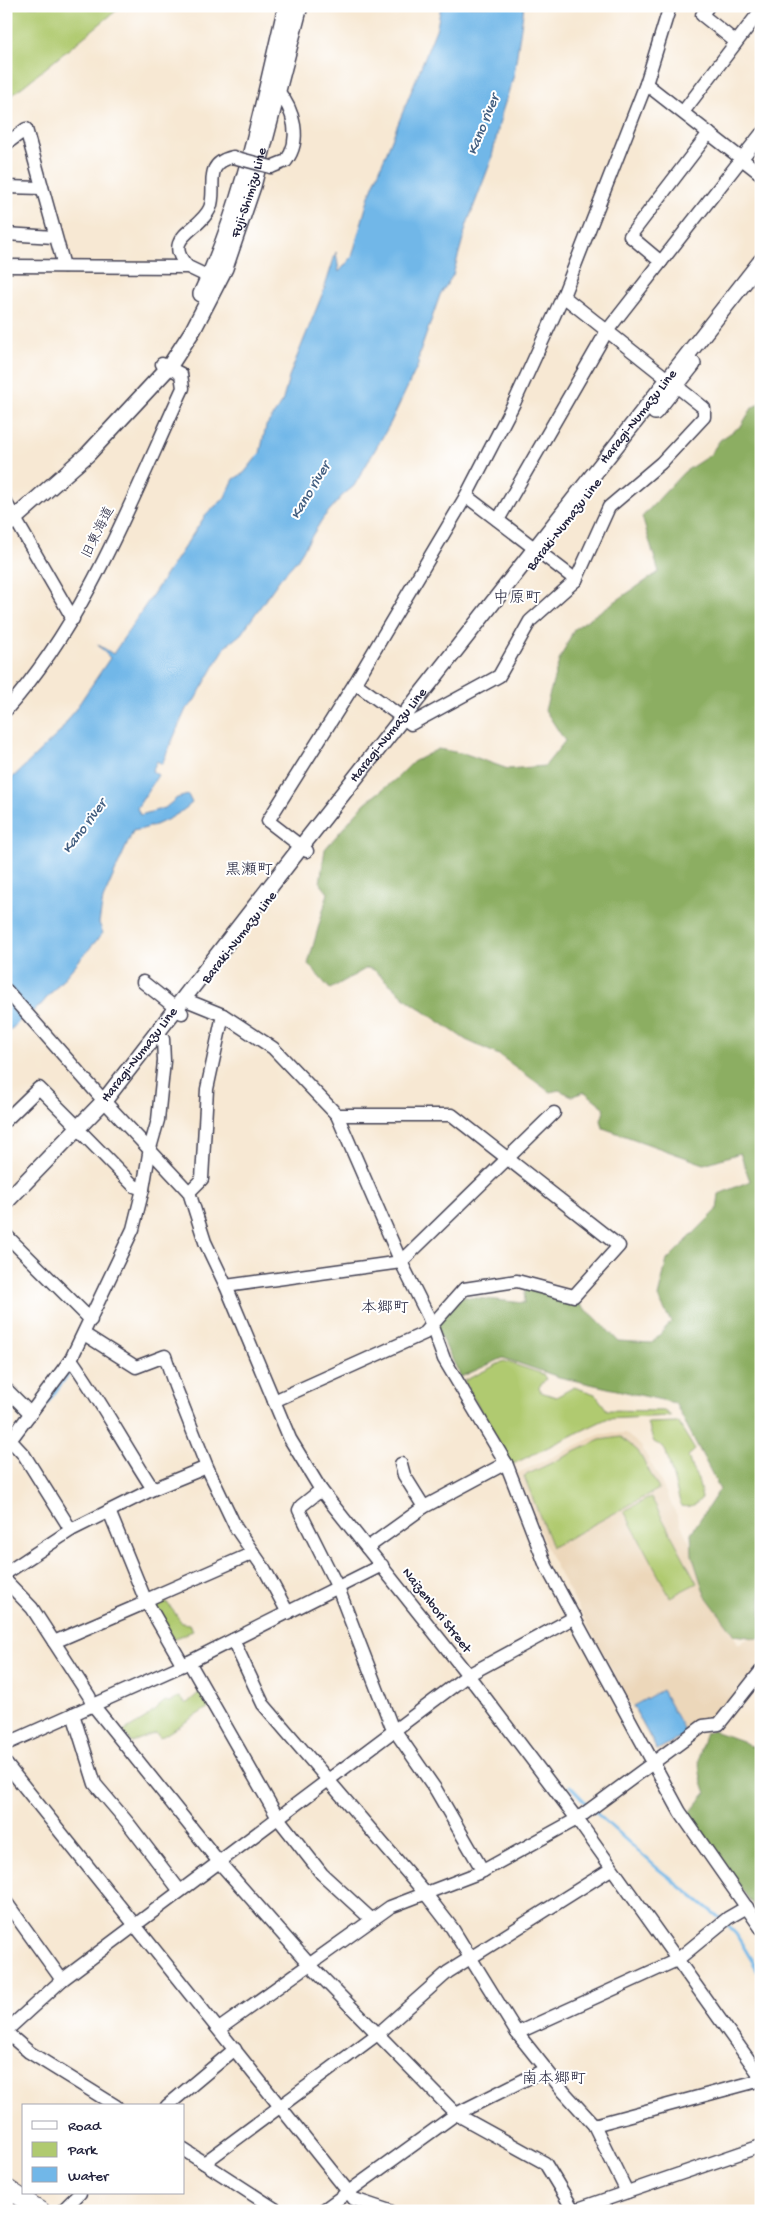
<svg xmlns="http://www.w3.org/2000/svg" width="767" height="2217" font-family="'Gochi Hand','Klee One',sans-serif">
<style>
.built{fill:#ecd7ba}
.green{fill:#b0ca70;stroke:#697656}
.forest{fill:#8cae62;stroke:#57684e}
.water{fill:#71b7e8;stroke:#4a6c92}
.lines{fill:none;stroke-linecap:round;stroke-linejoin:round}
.stream{stroke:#71b7e8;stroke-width:3}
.minor-casing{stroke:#424052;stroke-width:15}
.major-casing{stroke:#424052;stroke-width:18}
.highway-casing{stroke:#424052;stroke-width:20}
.minor{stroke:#fff;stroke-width:12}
.major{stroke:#fff;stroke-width:15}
.highway{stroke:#fff;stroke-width:18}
.minor-bridge-casing{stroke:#424052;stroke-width:15;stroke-linecap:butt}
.minor-bridge{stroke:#fff;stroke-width:12}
.labels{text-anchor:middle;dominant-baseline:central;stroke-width:4;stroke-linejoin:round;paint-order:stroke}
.street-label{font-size:14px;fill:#22223b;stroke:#fff}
.water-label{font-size:15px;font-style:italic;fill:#425e80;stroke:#fff}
.quarter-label{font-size:16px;fill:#22223b;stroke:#fff}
</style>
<rect width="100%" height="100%" fill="#fff"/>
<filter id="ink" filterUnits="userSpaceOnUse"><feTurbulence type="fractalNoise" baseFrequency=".02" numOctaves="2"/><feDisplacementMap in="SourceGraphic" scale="10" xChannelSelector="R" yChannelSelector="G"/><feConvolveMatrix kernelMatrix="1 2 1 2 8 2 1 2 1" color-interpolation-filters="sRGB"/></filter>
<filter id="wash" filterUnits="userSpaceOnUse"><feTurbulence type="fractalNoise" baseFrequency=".0096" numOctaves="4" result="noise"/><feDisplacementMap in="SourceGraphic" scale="20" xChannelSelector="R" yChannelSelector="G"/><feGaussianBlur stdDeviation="1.12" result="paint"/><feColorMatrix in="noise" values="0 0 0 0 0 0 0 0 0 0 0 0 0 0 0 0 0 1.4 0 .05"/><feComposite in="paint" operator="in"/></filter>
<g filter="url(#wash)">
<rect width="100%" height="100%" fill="#f7e8d3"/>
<!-- built -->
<path class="built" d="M 625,1433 L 641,1446 L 658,1476 L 738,1644 L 755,1635 L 761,1644 L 761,1665 L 718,1719 L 663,1752 L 657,1752 L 551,1558 L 516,1474 L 601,1434 Z"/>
<!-- green -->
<g class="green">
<path d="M 6,6 L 122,6 L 6,100 Z"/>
<path d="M 504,1361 L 543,1374 L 546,1379 L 539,1387 L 541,1392 L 556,1397 L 574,1387 L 595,1394 L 607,1410 L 664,1411 L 671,1416 L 606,1419 L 511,1465 L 464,1381 Z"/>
<path d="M 678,1422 L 695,1450 L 688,1456 L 692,1469 L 698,1479 L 702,1498 C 695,1505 691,1508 681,1506 L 666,1452 L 663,1447 L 654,1442 L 647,1423 Z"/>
<path d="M 621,1437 L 638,1451 L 659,1489 L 552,1547 L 524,1476 L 600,1440 Z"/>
<path d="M 651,1497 L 697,1583 L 670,1597 L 624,1511 Z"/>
<path d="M 163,1597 L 182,1623 L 189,1624 L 193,1631 L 173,1639 L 150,1603 Z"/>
<path d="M 202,1690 L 211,1706 L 160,1738 L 156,1733 L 132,1742 L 123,1732 L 145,1719 L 165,1701 L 169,1702 L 180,1697 L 186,1704 Z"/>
</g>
<!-- forest -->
<g class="forest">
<path d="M 761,402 L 761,1639 L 735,1635 L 705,1595 L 692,1555 L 691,1533 L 720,1489 L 675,1403 L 559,1377 L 503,1358 L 461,1377 L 436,1327 L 458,1296 L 524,1303 L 526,1284 L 570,1296 L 595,1317 L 618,1341 L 652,1343 L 671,1322 L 658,1297 L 667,1260 L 717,1210 L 719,1194 L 750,1181 L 740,1153 L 704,1164 L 603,1128 L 601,1120 L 605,1108 L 585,1092 L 572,1096 L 559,1090 L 550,1092 L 499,1055 L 466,1040 L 409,1001 L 374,970 L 367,968 L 330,989 L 308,964 L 328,893 L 320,883 L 325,849 L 365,803 L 396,779 L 413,762 L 438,749 L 466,754 L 508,769 L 545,766 L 565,741 L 545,710 L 559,661 L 574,629 L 659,572 L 642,517 L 684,472 L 710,455 L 720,440 L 741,426 L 752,408 Z"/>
<path d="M 713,1731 L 742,1741 L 761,1752 L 761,1916 L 688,1815 L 706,1793 C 697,1770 697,1757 706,1733 Z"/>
</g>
<!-- water -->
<g class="water">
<path d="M 441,6 L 524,6 L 514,75 L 502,112 L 491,161 L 467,224 L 453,275 L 440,295 L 419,355 L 418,365 L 390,424 L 354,486 L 342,496 L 323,518 L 297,560 L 280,579 L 241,634 L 226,646 L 193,703 L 186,709 L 162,764 L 157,761 L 152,771 L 158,775 L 137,808 L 140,815 L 165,808 L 177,798 L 188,795 L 192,803 C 177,817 153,828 133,831 L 103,899 L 99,923 L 103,933 L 39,1007 L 21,1019 L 6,1035 L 6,784 L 60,732 L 110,658 L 97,644 L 113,654 L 207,513 L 224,499 L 234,479 L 244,473 L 260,453 L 266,426 L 282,403 L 290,374 L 324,290 L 336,252 L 339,272 L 352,257 L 369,196 L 437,27 Z"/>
<path d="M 662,1690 L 686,1734 L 657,1750 L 633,1706 Z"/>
</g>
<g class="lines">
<!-- stream -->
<g class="stream">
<path d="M 18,1443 L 69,1373"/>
<path d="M 6,1456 L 14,1448"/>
<path d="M 570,1786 L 590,1807"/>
<path d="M 594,1811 L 657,1868 L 721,1919"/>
<path d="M 725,1923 L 736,1934 L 761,1976"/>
</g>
</g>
</g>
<g filter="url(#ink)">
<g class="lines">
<defs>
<g id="minor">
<path d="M 708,6 L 702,15 L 736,42"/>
<path d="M 646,84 L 761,174"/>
<path d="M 683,112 L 761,10"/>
<path d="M 6,144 L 26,129 L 64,266"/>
<path d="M 271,167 L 286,161 C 302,140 294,110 278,91"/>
<path d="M 6,187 L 42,188"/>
<path d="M 6,234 L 54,237"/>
<path d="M 661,262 L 630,236 L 709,133"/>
<path d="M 6,266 L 188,267 L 209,277"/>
<path d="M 188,267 C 160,237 200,231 210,208 C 218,188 201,164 233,157"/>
<path d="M 466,496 L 576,580"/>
<path d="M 6,503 L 73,619"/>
<path d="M 498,520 L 607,331 L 761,134"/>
<path d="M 355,683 L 411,724 L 499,676 L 530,621 L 576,580 L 609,507 L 661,463 L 704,417 L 704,408 L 563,296"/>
<path d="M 6,710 C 88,618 132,498 183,388 L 181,374 L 162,364"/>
<path d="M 307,851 L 268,821 L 355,683 L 466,496 L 515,401 L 563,296 L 646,84 L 670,6"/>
<path d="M 143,982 L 182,1013"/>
<path d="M 6,990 L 104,1101 L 189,1192 L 205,1242 L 226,1286 L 290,1439 L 321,1490 L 468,1675 L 577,1819 L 761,2077"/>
<path d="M 191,1002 L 223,1015 L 273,1048 L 337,1115 L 401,1262 L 428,1316 L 444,1359 L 506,1463 L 546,1566 L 680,1812 L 761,1928"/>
<path d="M 6,1120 L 39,1088 L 79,1128"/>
<path d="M 84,1135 L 134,1186 L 143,1189"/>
<path d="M 189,1192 L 202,1179 L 207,1089 L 223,1015"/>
<path d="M 6,1235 L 91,1320"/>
<path d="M 226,1286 L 401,1262 L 554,1113"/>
<path d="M 84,1334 L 136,1367 L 165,1356 L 175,1386 L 207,1467 L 236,1528 L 265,1570 L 288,1613"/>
<path d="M 71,1359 C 101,1401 125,1446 153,1489"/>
<path d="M 6,1389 L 31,1414"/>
<path d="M 274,1401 L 425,1333 L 464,1289 L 517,1281 L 574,1296 L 619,1246 L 452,1115 L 337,1115"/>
<path d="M 11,1441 L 24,1455 L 71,1530"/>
<path d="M 6,1446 L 71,1359 L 133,1229 L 143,1189 L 150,1148 L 158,1120 L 164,1061 L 163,1039"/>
<path d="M 401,1464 L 404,1475 L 424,1507"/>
<path d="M 321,1490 L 301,1506 L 299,1510 L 338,1588 L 391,1725 L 436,1790 L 483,1871"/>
<path d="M 109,1511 L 145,1599 L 183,1665"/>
<path d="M 367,1548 L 424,1507 L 506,1463"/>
<path d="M 6,1573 L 71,1530 L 153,1489 L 207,1467"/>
<path d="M 6,1581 L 32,1608 L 89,1696 L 93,1705 L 219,1862 L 309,1964 L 456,2114 L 545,2163 L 574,2211"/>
<path d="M 146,1600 L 253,1553"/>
<path d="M 233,1640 L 263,1704 L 425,1893 L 452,1928 L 517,2033 L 564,2092 L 594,2125 L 627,2192"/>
<path d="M 54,1642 L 147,1602"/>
<path d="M 189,1662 L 278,1818 L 322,1874 L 371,1919"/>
<path d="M 73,1714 L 95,1784 L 128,1823 L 180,1891"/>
<path d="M 6,1744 L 183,1665 L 382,1565"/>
<path d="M 6,1764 L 354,2199 L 390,2211"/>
<path d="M 6,1902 L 62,1980"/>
<path d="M 219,2029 L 390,1907 L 481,1872 L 577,1819 L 703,1726 L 719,1724 L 761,1671"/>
<path d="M 6,2031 L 62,1980 L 468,1675 L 575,1617"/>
<path d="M 6,2032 L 29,2052 L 116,2106"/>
<path d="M 517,2033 L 677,1960 L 728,1918 L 747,1907"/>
<path d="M 167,2106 L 235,2049"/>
<path d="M 594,2125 L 761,2080"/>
<path d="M 184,2150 L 278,2211"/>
<path d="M 204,2163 L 379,2033 L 448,1972 L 611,1869"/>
<path d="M 62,2211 L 80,2193"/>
<path d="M 322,2211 L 456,2114 L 546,2069"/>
<path d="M 572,2211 L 761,2146"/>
</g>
<g id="major">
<path d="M 201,294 C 244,204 263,103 286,6"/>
<path d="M 655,412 L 693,364"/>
<path id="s1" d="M 6,526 L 88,454 L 169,367 L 193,330 L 225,268 L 253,186 L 300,6"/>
<path id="s2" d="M 6,1202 L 104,1101 L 301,847 L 761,261"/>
</g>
<path id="highway" d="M 6,2188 L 41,2211"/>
</defs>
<!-- minor casing -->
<use href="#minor" class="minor-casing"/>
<!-- major casing -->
<use href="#major" class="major-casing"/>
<!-- highway casing -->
<use href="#highway" class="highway-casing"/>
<!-- minor -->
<use href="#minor" class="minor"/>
<!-- major -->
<use href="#major" class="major"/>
<!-- highway -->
<use href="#highway" class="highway"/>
<defs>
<path id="minor-bridge" d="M 233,157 L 271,167"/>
</defs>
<!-- minor-bridge casing -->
<use href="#minor-bridge" class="minor-bridge-casing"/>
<!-- minor-bridge -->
<use href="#minor-bridge" class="minor-bridge"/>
</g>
</g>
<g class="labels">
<!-- street labels -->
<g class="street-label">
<text stroke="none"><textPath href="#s1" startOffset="421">Fuji-Shimizu Line</textPath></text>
<text stroke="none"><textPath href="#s2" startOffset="1009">Haragi-Numazu Line</textPath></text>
<text transform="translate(565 525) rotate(-52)">Baraki-Numazu Line</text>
<text transform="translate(99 533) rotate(-64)">旧東海道</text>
<text stroke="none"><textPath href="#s2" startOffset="604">Haragi-Numazu Line</textPath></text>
<text transform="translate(240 938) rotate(-52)">Baraki-Numazu Line</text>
<text stroke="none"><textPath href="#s2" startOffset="199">Haragi-Numazu Line</textPath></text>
<text transform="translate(436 1611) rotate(52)">Naizenbori Street</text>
</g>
<!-- water labels -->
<g class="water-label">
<text transform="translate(484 125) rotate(-68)">Kano river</text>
<text transform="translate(311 491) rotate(-59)">Kano river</text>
<text transform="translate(85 827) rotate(-53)">Kano river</text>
</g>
<!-- quarter labels -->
<g class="quarter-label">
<text x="517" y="599">中原町</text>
<text x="249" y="871">黒瀬町</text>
<text x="385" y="1309">本郷町</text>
<text x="554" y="2080">南本郷町</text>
</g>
</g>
<!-- margin -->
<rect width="767" height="2217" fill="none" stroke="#fff" stroke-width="25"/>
<!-- legend -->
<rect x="22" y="2104" width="162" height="90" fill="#ffffff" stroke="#a7a7b1"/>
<rect x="32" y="2121" width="25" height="8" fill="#ffffff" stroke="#a7a7b1"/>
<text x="68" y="2130" font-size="15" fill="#22223b">Road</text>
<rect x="32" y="2142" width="25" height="15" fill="#b0ca70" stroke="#a7a7b1"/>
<text x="68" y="2154" font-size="15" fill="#22223b">Park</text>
<rect x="32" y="2167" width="25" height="15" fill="#71b7e8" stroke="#a7a7b1"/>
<text x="68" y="2180" font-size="15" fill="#22223b">Water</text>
</svg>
